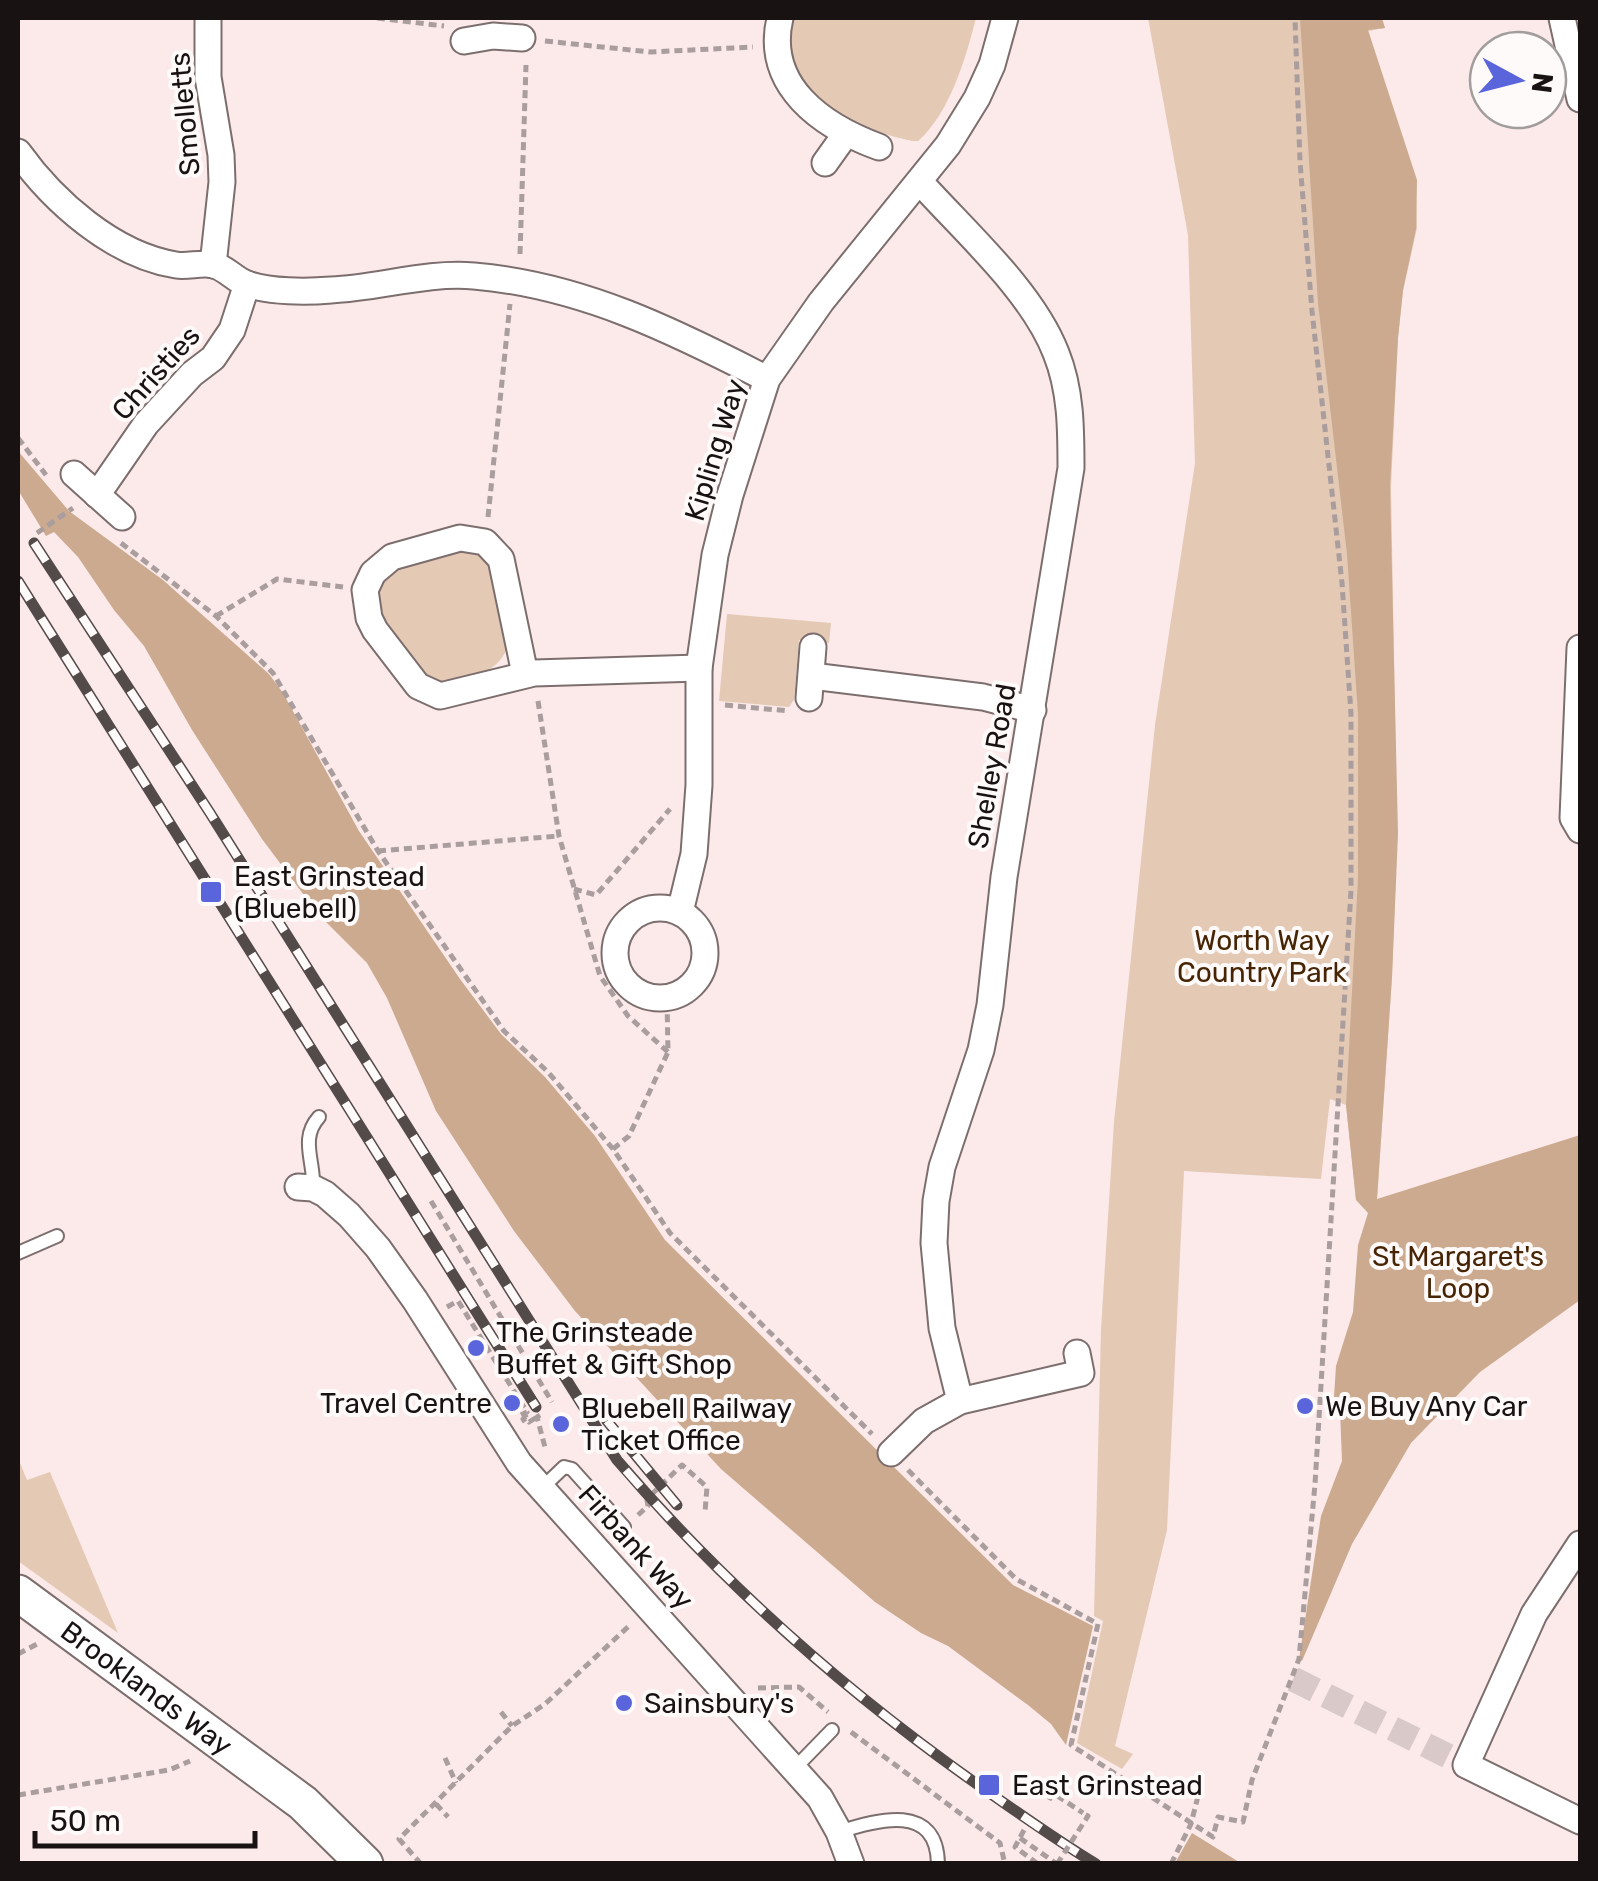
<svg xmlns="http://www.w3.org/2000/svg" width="1598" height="1881" font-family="Rubik,sans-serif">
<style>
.green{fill:#e4c9b5}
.forest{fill:#ccaa90}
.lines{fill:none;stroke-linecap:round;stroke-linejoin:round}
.minor-tunnel{stroke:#d9cac9;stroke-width:25;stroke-dasharray:25 12;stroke-linecap:butt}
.service-casing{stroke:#7d6e6e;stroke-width:16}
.minor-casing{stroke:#7d6e6e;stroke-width:29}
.secondary-casing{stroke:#7d6e6e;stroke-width:39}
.path{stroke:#aa9d9d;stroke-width:5;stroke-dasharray:8 5;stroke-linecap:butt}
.service{stroke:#fff;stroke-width:12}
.minor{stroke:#fff;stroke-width:25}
.secondary{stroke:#fff;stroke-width:35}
.rail-casing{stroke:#534a4a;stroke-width:11}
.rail{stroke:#fefafa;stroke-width:8;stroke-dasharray:22;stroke-linecap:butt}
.path-bridge{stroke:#aa9d9d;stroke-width:5;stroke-dasharray:8 5;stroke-linecap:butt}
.poi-dot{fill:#5a64db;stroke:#fefafa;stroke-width:4}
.labels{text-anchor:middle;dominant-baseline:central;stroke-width:8;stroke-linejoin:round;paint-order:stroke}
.street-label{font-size:28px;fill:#181212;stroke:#fefafa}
.poi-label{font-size:28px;fill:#181212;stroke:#fefafa;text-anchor:start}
.park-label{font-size:28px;fill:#472504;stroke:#fefafa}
</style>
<rect width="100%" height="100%" fill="#fbeae9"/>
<!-- green -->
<g class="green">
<path d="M 794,18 L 976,18 C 966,57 950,113 918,141 L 913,141 C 854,130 771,92 794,18 Z"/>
<path d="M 1148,18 L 1381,18 L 1385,28 L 1368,31 L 1416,181 L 1417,228 L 1403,291 L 1398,337 L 1391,487 L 1397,835 L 1392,977 L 1377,1199 L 1356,1200 L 1346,1105 L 1330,1099 L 1321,1179 L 1184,1171 L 1167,1530 L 1115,1746 L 1133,1754 L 1122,1769 L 1077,1743 L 1103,1621 L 1094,1616 L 1101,1329 L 1114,1122 L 1155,725 L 1195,463 L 1188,235 Z"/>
<path d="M 460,549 L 473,549 L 491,562 C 495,583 508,626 507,645 C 505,672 451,690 431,680 C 420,674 413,660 406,651 C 392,631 364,599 388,575 C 403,559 439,555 460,549 Z"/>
<path d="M 727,614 L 831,623 L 829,643 L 799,640 L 794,700 L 789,707 L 719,701 Z"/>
<path d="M 18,1458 L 27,1480 L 50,1472 L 118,1633 L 18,1561 Z"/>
</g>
<!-- forest -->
<g class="forest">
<path d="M 1300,18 L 1382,18 L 1385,28 L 1368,30 L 1417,180 L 1416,229 L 1403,290 L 1398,338 L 1390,487 L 1398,834 L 1392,977 L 1377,1199 L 1580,1135 L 1580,1300 L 1480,1372 L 1411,1443 L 1352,1544 L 1302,1661 L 1299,1659 L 1321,1516 L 1342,1461 L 1340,1410 L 1334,1397 L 1336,1366 L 1353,1312 L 1358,1245 L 1368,1213 L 1356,1200 L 1346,1105 L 1358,878 L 1358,714 L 1347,554 L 1318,303 Z"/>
<path d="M 18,451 L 69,511 L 163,580 L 269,674 L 283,693 L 359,831 L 460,979 L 501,1034 L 545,1077 L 595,1136 L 665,1240 L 1013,1585 L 1093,1626 L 1066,1745 L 1051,1724 L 1028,1705 L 948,1646 L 921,1633 L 875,1602 L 721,1469 L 575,1311 L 514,1231 L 436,1111 L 387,998 L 367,963 L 318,914 L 262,839 L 192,730 L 144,646 L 114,610 L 78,557 L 54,532 L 46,536 L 18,490 Z"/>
<path d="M 1192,1833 L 1239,1862 L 1241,1863 L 1175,1863 Z"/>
</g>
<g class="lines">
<!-- minor-tunnel -->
<path class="minor-tunnel" d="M 1293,1679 L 1466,1765"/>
<defs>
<g id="service">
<path d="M 313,1188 C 315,1162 299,1139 319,1117"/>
<path d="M 18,1253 L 57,1236"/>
<path d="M 542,1488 L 564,1467 L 572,1469 L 624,1527"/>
<path d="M 795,1768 L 832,1730"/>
<path d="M 839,1832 C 878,1819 937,1803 938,1864"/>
</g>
<g id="minor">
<path d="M 208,18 L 208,77 L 221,155 L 222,182 L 213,265"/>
<path d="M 780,18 C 764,86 822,126 879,147"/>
<path d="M 1562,18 L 1580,99"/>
<path d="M 464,41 L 493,36 L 522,38"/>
<path d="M 18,152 C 53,201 113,255 176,265 C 188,267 202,262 214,265 C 226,268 235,280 247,284 C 270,292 306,292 331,290 C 379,288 425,272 474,276 C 581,285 674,331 767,379"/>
<path d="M 825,163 L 845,135"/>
<path d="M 921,183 C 965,232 1032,291 1056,353 C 1071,390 1071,429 1071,468 L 1004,877 L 990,1005 L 981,1050 L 942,1167 L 936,1201 L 934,1243 L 942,1328 L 960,1401"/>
<path d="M 74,474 L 122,517"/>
<path d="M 97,495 L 146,424 L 192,374 L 213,358 L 232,330 L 247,284"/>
<path d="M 1580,648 L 1573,818 L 1580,830"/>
<path d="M 525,674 L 501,559 L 485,542 L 460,538 L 392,557 L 373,573 L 365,590 L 369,618 L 375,630 L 418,686 L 440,696 L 534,673 L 699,668"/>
<path d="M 812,676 L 983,697 L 1033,710"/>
<path d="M 809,698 L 813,647"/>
<circle cx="660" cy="953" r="45"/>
<path d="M 680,912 L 694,854 L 699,785 L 699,668 L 715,555 L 730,495 L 767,379 L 821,302 L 948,145 L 977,98 L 992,65 L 1005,18"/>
<path d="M 298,1187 L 313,1188 L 325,1194 L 349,1215 L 378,1248 L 415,1300 L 519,1463 L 820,1798 L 839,1832 L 851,1864"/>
<path d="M 891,1453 L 924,1421 L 960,1401 L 1081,1373 L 1077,1353"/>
<path d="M 1580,1544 L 1534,1614 L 1466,1765 L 1580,1821"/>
</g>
<g id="secondary">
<path id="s1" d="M 18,1593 L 303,1803 L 365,1864"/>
</g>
</defs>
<!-- service casing -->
<use href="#service" class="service-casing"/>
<!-- minor casing -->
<use href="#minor" class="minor-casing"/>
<!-- secondary casing -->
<use href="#secondary" class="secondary-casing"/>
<!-- path -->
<g class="path">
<path d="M 377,18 L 444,26"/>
<path d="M 545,41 L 650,52 L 753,47"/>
<path d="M 520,254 L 526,65"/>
<path d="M 18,438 L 46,475"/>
<path d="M 488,517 L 510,304"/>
<path d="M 37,533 L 73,508"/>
<path d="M 121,543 L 216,616 L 273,673 L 378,851 L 504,1031 L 548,1072 L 613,1149 L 670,1233 L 872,1434"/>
<path d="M 216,616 L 277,579 L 343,587"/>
<path d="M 538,701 L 559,836 L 600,976 L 628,1016 L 668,1052"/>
<path d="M 725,705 L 789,711"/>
<path d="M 378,851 L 559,836"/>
<path d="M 574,889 L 596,895 L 670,809"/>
<path d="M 613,1149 L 629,1136 L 668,1052 L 667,999"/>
<path d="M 431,1201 L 552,1402"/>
<path d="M 447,1307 L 458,1301 L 527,1412 L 521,1415"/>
<path d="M 540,1415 L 537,1417 L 546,1451"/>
<path d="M 525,1422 L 523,1419 L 526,1417 L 529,1422 L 537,1417"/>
<path d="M 908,1470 L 1016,1579 L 1098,1624 L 1071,1745 L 1213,1837 L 1218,1817 L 1243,1822 L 1252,1780 L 1299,1659 L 1315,1484 L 1351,890 L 1351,714 L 1342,583 L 1312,311 L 1300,162 L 1295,18"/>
<path d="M 638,1515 L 648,1506 L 647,1500 L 650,1496 L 682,1465 L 707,1487 L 705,1512"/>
<path d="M 18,1654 L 37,1644"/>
<path d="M 758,1688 L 799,1687 L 828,1712"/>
<path d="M 501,1712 L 512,1726"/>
<path d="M 851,1732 L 1000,1843 L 1004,1860 L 1001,1864"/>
<path d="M 445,1758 L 456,1783"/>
<path d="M 18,1795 L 169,1770 L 190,1761"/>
<path d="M 1049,1800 L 1053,1793 L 1083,1813"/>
<path d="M 436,1804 L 448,1817"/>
<path d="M 1024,1830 L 1015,1847 L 1038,1864"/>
<path d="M 1020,1838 L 1057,1864"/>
<path d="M 421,1864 L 399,1839 L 512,1726 L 545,1704 L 630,1625"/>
<path d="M 1171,1864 L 1191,1824 L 1202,1780"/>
</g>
<!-- service -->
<use href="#service" class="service"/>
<!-- minor -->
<use href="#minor" class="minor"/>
<!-- secondary -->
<use href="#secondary" class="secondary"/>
<defs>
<g id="rail">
<path d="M 34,543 L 210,813 L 617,1460 C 727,1588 855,1700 994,1796 C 1027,1819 1061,1843 1096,1864"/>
<path d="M 18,581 L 536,1407"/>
<path d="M 607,1421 L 677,1505"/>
</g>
</defs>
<!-- rail casing -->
<use href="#rail" class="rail-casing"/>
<!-- rail -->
<use href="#rail" class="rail"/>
<!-- path-bridge -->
<path class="path-bridge" d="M 1057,1864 L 1088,1816 L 1083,1813"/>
</g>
<!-- markers -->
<g class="poi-dot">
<rect x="199" y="880" width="24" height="24" rx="5"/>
<circle cx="476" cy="1348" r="10"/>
<circle cx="512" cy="1403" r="10"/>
<circle cx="1305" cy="1406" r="10"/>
<circle cx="561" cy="1424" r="10"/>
<circle cx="624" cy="1703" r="10"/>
<rect x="977" y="1773" width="24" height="24" rx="5"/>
</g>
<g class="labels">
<!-- street labels -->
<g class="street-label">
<text transform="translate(185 114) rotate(-95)">Smolletts</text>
<text transform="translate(156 373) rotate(-48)">Christies</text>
<text transform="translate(715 450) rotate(-73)">Kipling Way</text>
<text transform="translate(992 766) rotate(-80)">Shelley Road</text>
<text transform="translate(636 1547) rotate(48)">Firbank Way</text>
<text stroke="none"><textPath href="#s1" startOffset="160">Brooklands Way</textPath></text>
</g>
<!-- poi labels -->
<g class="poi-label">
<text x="234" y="876">East Grinstead<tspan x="234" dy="32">(Bluebell)</tspan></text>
<text x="496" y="1332">The Grinsteade<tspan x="496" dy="32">Buffet &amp; Gift Shop</tspan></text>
<text x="492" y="1403" text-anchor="end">Travel Centre</text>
<text x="1325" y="1406">We Buy Any Car</text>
<text x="581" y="1408">Bluebell Railway<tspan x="581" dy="32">Ticket Office</tspan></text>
<text x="644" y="1703">Sainsbury's</text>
<text x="1012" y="1785">East Grinstead</text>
</g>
<!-- park labels -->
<g class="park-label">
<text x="1262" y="940">Worth Way<tspan x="1262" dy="32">Country Park</tspan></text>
<text x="1458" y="1256">St Margaret's<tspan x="1458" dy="32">Loop</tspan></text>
</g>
</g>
<!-- border -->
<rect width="1598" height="1881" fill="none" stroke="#181212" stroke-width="40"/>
<!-- north arrow -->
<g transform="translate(1518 80) rotate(97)"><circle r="48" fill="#fefafa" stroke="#a29d9d" stroke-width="2.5"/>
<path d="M0-8L18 38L0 25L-18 38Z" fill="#5a64db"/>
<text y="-15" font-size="28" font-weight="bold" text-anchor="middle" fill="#181212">N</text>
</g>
<!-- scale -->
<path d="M35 1831v15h220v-15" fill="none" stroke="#181212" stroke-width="5"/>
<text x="50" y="1831" font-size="30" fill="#181212" stroke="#fefafa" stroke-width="8" paint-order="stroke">50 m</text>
</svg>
